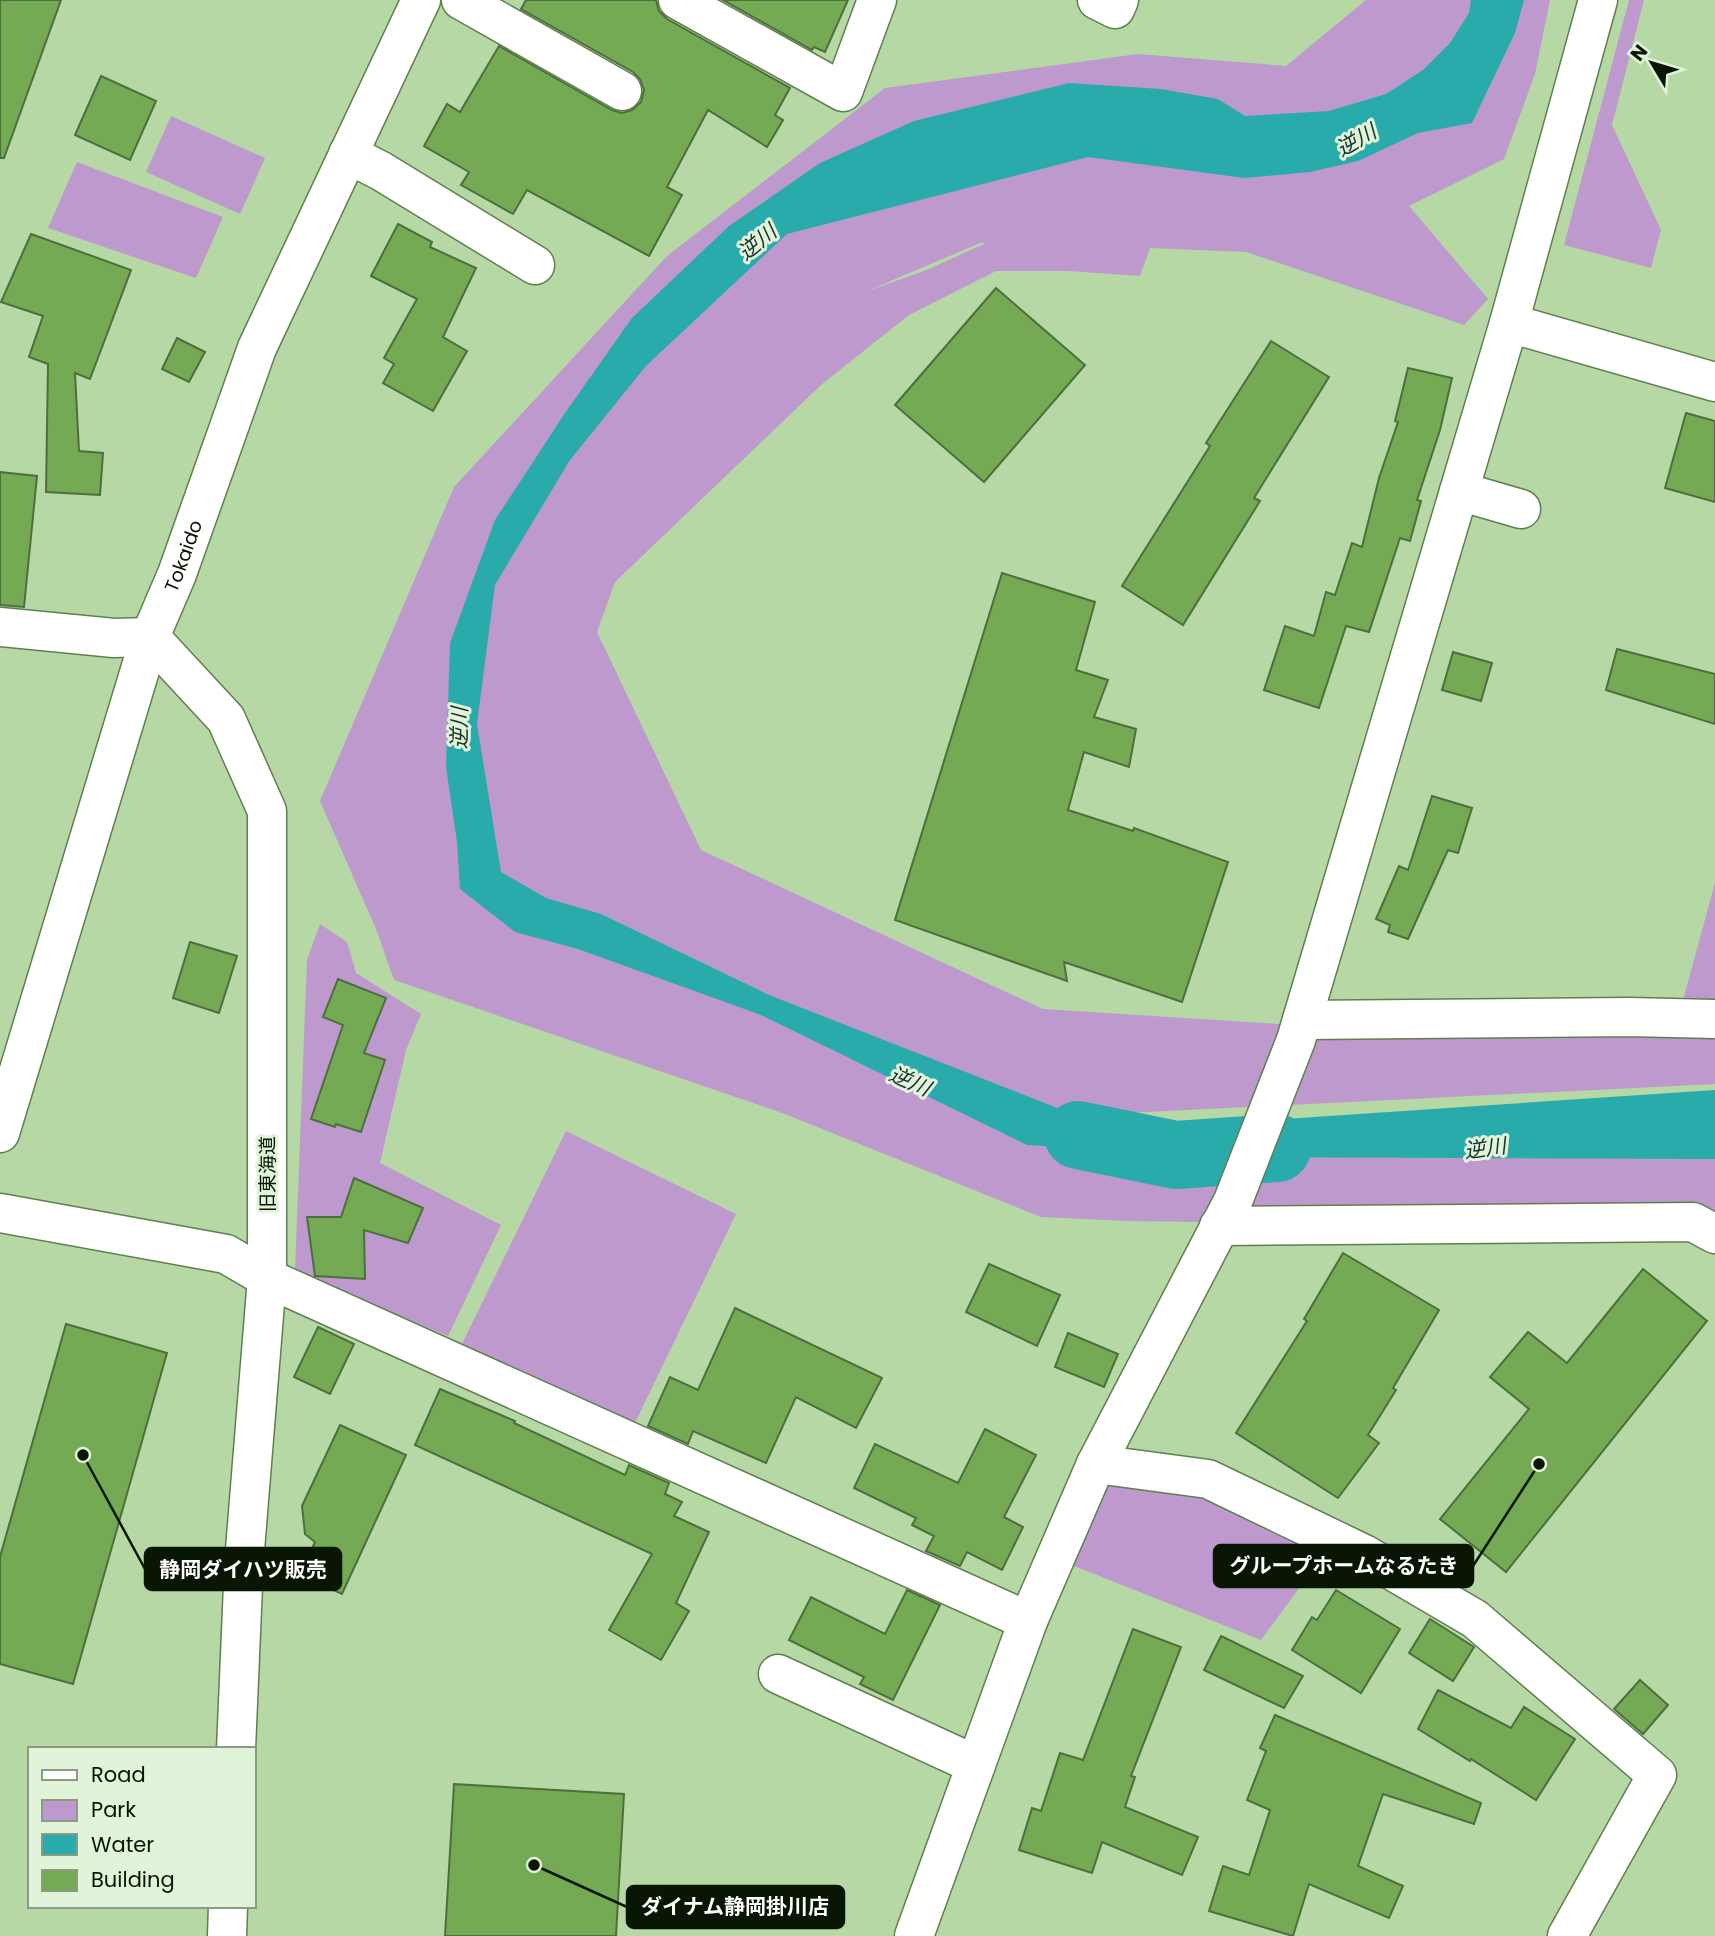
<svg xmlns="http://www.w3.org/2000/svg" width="1715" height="1936" font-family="Poppins,'Noto Sans JP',sans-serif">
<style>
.green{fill:#bd99ce;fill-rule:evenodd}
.water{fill:#2aabab}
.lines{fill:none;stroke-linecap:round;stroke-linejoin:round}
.river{stroke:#2aabab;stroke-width:68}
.building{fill:#73aa53;stroke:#4f6e3e;stroke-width:2}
.minor-casing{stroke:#607f4f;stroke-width:41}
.major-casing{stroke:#607f4f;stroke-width:41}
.minor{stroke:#fff;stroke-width:38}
.major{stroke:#fff;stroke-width:38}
.labels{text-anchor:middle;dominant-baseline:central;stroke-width:6;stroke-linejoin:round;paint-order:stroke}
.street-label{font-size:19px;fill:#0a1604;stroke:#e1f3d8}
.water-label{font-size:21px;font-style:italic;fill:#153030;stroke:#e1f3d8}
.leader{fill:none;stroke:#0a1604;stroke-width:2.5}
.callout-dot{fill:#0a1604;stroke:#e1f3d8;stroke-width:2.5}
.callout{fill:#0a1604;stroke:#0a1604;stroke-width:2.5}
.callout-label{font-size:21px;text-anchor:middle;font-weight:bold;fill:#fff}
</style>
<rect width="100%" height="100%" fill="#b6d8a4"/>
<!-- green -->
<g class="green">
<path d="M 1366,0 L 1550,0 L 1535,74 L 1504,159 L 1409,206 L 1488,299 L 1464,325 L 1246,252 L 1150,248 L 1140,276 L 1069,271 L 996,271 L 909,315 L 822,384 L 615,582 L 597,632 L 701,850 L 1043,1009 L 1310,1026 L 1715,1024 L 1715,1084 L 1086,1115 L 1067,1109 L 1093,1122 L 1715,1158 L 1715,1223 L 1699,1214 L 1195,1222 L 1127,1221 L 1041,1217 L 785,1114 L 394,980 L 376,929 L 320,801 L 454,487 L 667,256 L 885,88 L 1138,54 L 1286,66 ZM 980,243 L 986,243 L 929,269 L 865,292 Z"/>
<path d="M 1629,0 L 1644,0 L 1612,125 L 1661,230 L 1651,268 L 1564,245 Z"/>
<path d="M 171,116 L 265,158 L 240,214 L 146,172 Z"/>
<path d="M 77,162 L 223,217 L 196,278 L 48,228 Z"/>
<path d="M 1715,883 L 1715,1007 L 1683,1000 Z"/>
<path d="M 320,924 L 347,942 L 356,973 L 421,1014 L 406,1050 L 380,1163 L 501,1225 L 448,1336 L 295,1271 L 307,960 Z"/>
<path d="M 566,1131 L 736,1214 L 632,1429 L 461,1346 Z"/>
<path d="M 1109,1481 L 1210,1499 L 1325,1553 L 1261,1640 L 1074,1566 Z"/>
</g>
<!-- water -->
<path class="water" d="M 1471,0 L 1524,0 L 1515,33 L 1472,123 L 1418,133 L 1358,161 L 1310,172 L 1244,178 L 1088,157 L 787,234 L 646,366 L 570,460 L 495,585 L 477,724 L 501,872 L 546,898 L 601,914 L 769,995 L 1093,1122 L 1239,1122 L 1715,1090 L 1715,1159 L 1227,1157 L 1027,1145 L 761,1015 L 578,949 L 515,932 L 460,889 L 457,842 L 446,767 L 450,643 L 495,520 L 565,413 L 632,318 L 729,226 L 820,163 L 914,121 L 1069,83 L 1161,89 L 1218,99 L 1245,116 L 1329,111 L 1386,94 L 1423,70 L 1450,43 L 1469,13 Z"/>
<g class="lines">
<!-- river -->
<path class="river" d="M 1078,1135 L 1176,1155 L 1277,1148"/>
</g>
<!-- building -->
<g class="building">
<path d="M 0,0 L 61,0 L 4,158 L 0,158 Z"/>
<path d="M 526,0 L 656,0 L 659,11 L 667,19 L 790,88 L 775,115 L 783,120 L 767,147 L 708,110 L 667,187 L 682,195 L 649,256 L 527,190 L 513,214 L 461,185 L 469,172 L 424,146 L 447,104 L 460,112 L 499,46 L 612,110 L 622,113 L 632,110 L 641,102 L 644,90 L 640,79 L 633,72 L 521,9 Z"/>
<path d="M 723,0 L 848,0 L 825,52 L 814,47 L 812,50 Z"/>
<path d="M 101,76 L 156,101 L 130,160 L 75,135 Z"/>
<path d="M 398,224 L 432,242 L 430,247 L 476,268 L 443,337 L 467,351 L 433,411 L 383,383 L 394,364 L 384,358 L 417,299 L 371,276 Z"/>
<path d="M 31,234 L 131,270 L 90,379 L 75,373 L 79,451 L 103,453 L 100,495 L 46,492 L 48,364 L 29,357 L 43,316 L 1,302 Z"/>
<path d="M 996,288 L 1085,365 L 984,482 L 895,405 Z"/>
<path d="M 177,338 L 205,352 L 189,382 L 162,369 Z"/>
<path d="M 1271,341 L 1329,377 L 1254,498 L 1260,501 L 1183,625 L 1122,586 L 1210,446 L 1206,443 Z"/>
<path d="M 1408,368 L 1452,378 L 1440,430 L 1417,500 L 1421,501 L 1410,541 L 1400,538 L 1369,632 L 1346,626 L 1319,708 L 1264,690 L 1285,626 L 1314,636 L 1326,592 L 1335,595 L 1352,543 L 1362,547 L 1379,478 L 1398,422 L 1395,421 Z"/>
<path d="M 1686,413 L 1715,421 L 1715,502 L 1665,488 Z"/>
<path d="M 0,472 L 37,476 L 24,607 L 0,605 Z"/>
<path d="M 1002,573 L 1095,602 L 1076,670 L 1108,680 L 1094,717 L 1136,729 L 1129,767 L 1084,752 L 1068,810 L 1133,831 L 1134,828 L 1228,862 L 1182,1002 L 1064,962 L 1067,981 L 895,920 Z"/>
<path d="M 1617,649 L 1715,674 L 1715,724 L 1606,690 Z"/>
<path d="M 1453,652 L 1492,663 L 1481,701 L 1442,690 Z"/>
<path d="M 1432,796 L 1472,808 L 1458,853 L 1448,850 L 1408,939 L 1388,932 L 1390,925 L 1376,919 L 1399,866 L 1408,870 Z"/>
<path d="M 190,942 L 237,956 L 219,1013 L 173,998 Z"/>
<path d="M 338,979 L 386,998 L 364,1053 L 385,1060 L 361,1132 L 336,1124 L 335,1127 L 311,1119 L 343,1025 L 323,1017 Z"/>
<path d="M 354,1178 L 423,1208 L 408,1243 L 364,1230 L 365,1279 L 315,1276 L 307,1217 L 341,1217 Z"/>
<path d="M 1343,1253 L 1439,1310 L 1393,1388 L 1396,1390 L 1368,1435 L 1379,1443 L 1338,1498 L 1236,1433 L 1307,1321 L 1304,1319 Z"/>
<path d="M 989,1264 L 1060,1295 L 1037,1346 L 966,1312 Z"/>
<path d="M 1643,1269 L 1707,1321 L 1506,1572 L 1440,1519 L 1529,1409 L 1490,1377 L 1528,1332 L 1567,1363 Z"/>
<path d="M 735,1308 L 882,1378 L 856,1428 L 796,1397 L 766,1463 L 693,1431 L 688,1444 L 648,1426 L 670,1377 L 698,1390 Z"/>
<path d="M 66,1324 L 167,1353 L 73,1684 L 0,1664 L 0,1557 Z"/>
<path d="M 318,1327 L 354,1344 L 330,1394 L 294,1377 Z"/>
<path d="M 1068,1333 L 1118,1354 L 1104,1387 L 1055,1367 Z"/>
<path d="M 440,1389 L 515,1421 L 514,1423 L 625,1475 L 629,1465 L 669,1483 L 665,1494 L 682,1502 L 674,1516 L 709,1532 L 676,1603 L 689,1611 L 661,1660 L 609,1630 L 652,1554 L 415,1445 Z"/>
<path d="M 340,1425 L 406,1455 L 342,1594 L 300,1575 L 315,1542 L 305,1534 L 302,1506 Z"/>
<path d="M 985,1429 L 1036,1455 L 1004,1517 L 1023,1527 L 1002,1570 L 967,1552 L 960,1566 L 926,1551 L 934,1536 L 912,1525 L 916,1518 L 854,1488 L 875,1444 L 958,1483 Z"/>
<path d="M 907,1590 L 940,1605 L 893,1700 L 860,1684 L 864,1677 L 789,1640 L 811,1597 L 885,1634 Z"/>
<path d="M 1336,1590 L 1400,1629 L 1361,1693 L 1292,1650 L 1312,1617 L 1317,1620 Z"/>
<path d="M 1430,1619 L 1474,1647 L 1453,1681 L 1409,1653 Z"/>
<path d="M 1133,1629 L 1181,1647 L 1131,1776 L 1135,1777 L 1125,1807 L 1198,1837 L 1182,1875 L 1102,1842 L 1092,1873 L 1019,1850 L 1032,1808 L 1041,1811 L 1060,1753 L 1083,1760 Z"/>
<path d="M 1221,1636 L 1303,1676 L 1284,1708 L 1204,1670 Z"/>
<path d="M 1640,1680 L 1668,1705 L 1643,1734 L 1614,1709 Z"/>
<path d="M 1438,1690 L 1511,1728 L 1524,1707 L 1575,1739 L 1536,1800 L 1471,1759 L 1470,1761 L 1418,1729 Z"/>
<path d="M 1275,1715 L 1481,1803 L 1474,1824 L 1383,1794 L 1358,1866 L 1403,1886 L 1389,1918 L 1309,1884 L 1293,1936 L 1209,1911 L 1223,1866 L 1249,1875 L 1270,1810 L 1247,1800 L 1266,1751 L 1260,1748 Z"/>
<path d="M 454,1784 L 624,1794 L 616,1936 L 445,1936 Z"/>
</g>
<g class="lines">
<defs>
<g id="minor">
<path d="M 461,0 L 622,91"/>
<path d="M 678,0 L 843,92 L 877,0"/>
<path d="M 1097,0 L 1115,9 L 1119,0"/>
<path d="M 348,154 L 381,171 L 535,265"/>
<path d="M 1509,323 L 1715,382"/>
<path d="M 1459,491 L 1521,509"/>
<path d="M 0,627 L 114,638 L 150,637 L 226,719 L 267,811 L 267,1278 L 244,1562 L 236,1749"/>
<path d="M 1302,1020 L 1629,1017 L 1715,1019"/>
<path d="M 0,1213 L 226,1254 L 267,1278 L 1028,1621"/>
<path d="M 1219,1226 L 1693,1222 L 1715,1234"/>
<path d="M 1096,1464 L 1208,1479 L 1364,1554 L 1475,1619 L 1657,1775 L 1567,1936"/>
<path d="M 778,1674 L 976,1765"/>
<path d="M 227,1936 L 228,1906"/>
<path d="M 914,1936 L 1028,1621 L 1096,1464 L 1233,1201 L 1296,1040 L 1509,323 L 1598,0"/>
</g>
<g id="major">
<path id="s1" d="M 0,1133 L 150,637 L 177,574 L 257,348 L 421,0"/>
</g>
</defs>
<!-- minor casing -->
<use href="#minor" class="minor-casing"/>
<!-- major casing -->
<use href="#major" class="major-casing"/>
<!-- minor -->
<use href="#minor" class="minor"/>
<!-- major -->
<use href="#major" class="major"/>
</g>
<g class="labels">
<!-- street labels -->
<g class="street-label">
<text stroke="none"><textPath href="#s1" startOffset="606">Tokaido</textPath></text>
<text transform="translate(267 1174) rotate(-90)">旧東海道</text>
</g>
<!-- water labels -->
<g class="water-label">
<text transform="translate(1356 140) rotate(-30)">逆川</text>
<text transform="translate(757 242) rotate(-39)">逆川</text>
<text transform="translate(459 728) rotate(-89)">逆川</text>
<text transform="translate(910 1081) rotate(24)">逆川</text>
<text transform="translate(1485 1148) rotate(-8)">逆川</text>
</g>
</g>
<!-- callouts -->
<path class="leader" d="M1539 1464L1473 1566M83 1455L145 1569M534 1865L627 1907"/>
<g class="callout-dot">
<circle cx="1539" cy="1464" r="7"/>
<circle cx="83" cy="1455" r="7"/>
<circle cx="534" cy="1865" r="7"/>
</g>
<g class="callout">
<rect x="1214" y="1545" width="259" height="42" rx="7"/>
<rect x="145" y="1548" width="196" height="42" rx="7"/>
<rect x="627" y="1886" width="217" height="42" rx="7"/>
</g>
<g class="callout-label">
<text x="1344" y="1573">グループホームなるたき</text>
<text x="243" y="1577">静岡ダイハツ販売</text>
<text x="735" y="1914">ダイナム静岡掛川店</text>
</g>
<!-- legend -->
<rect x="28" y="1747" width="228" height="161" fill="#e1f3d8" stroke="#8b9b83" stroke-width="2"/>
<rect x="42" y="1770" width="35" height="10" fill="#ffffff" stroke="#8b9b83" stroke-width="2"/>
<text x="91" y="1782" font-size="21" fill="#0a1604">Road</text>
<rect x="42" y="1800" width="35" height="21" fill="#bd99ce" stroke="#8b9b83" stroke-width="2"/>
<text x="91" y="1817" font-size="21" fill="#0a1604">Park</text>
<rect x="42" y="1834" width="35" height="21" fill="#2aabab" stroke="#8b9b83" stroke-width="2"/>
<text x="91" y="1852" font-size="21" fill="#0a1604">Water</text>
<rect x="42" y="1870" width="35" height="21" fill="#73aa53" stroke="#8b9b83" stroke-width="2"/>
<text x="91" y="1887" font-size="21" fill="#0a1604">Building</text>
<!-- north arrow -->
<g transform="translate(1652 63) rotate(308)" stroke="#e1f3d8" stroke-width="5" paint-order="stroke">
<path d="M0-5L12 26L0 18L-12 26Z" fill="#0a1604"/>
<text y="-10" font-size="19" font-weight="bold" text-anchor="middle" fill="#0a1604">N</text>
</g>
</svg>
